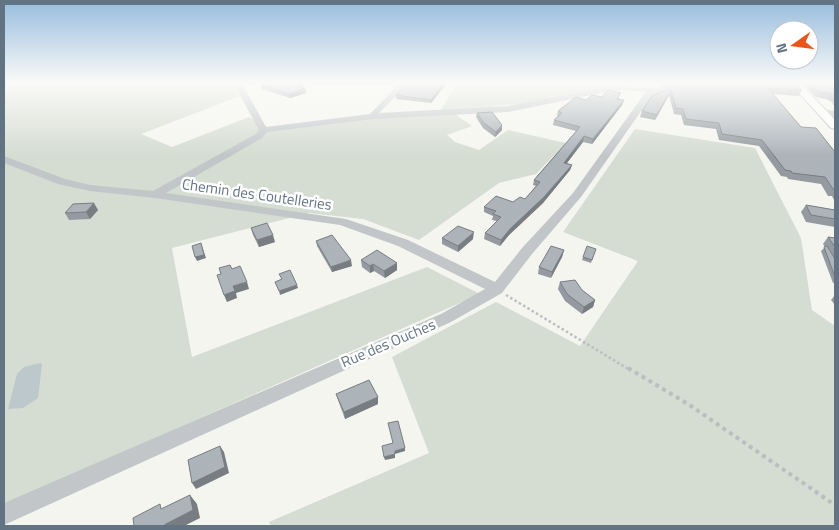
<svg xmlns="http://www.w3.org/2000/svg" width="839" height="530" font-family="'Titillium Web',sans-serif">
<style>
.green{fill:#d5dcd1}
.water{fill:#bdc8cd}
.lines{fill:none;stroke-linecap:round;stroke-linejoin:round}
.major-casing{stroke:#b5b9bd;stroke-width:2}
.path-far1{stroke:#bbbec0;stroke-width:2.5;stroke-dasharray:2.5 2.5;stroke-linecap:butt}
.path{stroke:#bbbec0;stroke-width:4;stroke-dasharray:4 4;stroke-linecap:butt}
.minor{fill:#c2c6c9;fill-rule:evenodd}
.major{fill:#fff;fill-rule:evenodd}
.wall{fill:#949a9f}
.shaded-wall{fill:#787d82}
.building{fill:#acb3b9;stroke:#787d82}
.labels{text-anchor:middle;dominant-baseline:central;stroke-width:5;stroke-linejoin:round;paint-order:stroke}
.street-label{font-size:15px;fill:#627383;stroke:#fff}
</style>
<rect width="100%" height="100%" fill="#f5f5f0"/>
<!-- green -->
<g class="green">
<path d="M 4,82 L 232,82 L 240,96 L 141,134 L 172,147 L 249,117 L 271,129 L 368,117 L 455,114 L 472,126 L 447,135 L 455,142 L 479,150 L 508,130 L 566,143 L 536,174 L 499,183 L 419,240 L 363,219 L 309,213 L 172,248 L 192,357 L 427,267 L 480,294 L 4,505 Z"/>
<path d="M 458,82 L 633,82 L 633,85 L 521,104 L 441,110 Z"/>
<path d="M 635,129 L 755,148 L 801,238 L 812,310 L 835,326 L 835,526 L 271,526 L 269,522 L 429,453 L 392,357 L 496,302 L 580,346 L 638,261 L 563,232 Z"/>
</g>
<!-- water -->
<path class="water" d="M 40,363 L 42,364 L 38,398 L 23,408 L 8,409 L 17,374 L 24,367 Z"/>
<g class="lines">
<defs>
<path id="major" d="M 789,82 L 799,82 L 835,120 L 835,129 L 831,128 Z"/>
</defs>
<!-- major casing -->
<use href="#major" class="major-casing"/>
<!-- path-far1 -->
<path class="path-far1" d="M 506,295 L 630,370"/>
<!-- path -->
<path class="path" d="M 628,368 L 688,404 L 835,505"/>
<!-- minor -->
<g class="minor">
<path d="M 233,82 L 241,82 L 266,127 L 370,114 L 393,90 L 394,86 L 386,82 L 401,83 L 401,91 L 379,113 L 508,106 L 611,87 L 657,88 L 667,84 L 702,82 L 698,84 L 669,88 L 651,97 L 581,197 L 532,254 L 502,293 L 451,322 L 4,525 L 4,503 L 441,314 L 485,289 L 398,246 L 340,225 L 155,198 L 90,191 L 58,184 L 4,163 L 4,156 L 65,179 L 90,185 L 153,191 L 256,134 L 259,130 ZM 627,90 L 648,92 L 645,93 L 573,193 L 522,248 L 495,282 L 408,240 L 346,219 L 166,193 L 262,138 L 267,132 L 374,119 L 508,112 L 611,91 Z"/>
<path d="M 822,109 L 835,111 L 835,117 L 819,114 L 819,110 Z"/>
</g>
<!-- major -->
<use href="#major" class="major"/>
</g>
<!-- wall -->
<g class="wall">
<path d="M 406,82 L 448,82 L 431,103 L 396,99 L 396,95 L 402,89 Z"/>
<path d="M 693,82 L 802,90 L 799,96 L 773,94 L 801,127 L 835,152 L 835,202 L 832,196 L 828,196 L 821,184 L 788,179 L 787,177 L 781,176 L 759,146 L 719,140 L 716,129 L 684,125 L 681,115 L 674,114 L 669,95 L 655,120 L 640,117 L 642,111 L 652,96 Z"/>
<path d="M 801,82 L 835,82 L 835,108 L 832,102 L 826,99 L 816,97 Z"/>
<path d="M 261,85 L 303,88 L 305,88 L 306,93 L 290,98 L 262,89 Z"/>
<path d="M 602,97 L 620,98 L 619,99 L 624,100 L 622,105 L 592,144 L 583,142 L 567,163 L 572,165 L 570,170 L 543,203 L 509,235 L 500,246 L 484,239 L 485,233 L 497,221 L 492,220 L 493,216 L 484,212 L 484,207 L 513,202 L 525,199 L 536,186 L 533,185 L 534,180 L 576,131 L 553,125 L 554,120 L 558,116 L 557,116 L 558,111 L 586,100 Z"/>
<path d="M 477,113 L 502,125 L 502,130 L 495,137 L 483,128 L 476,117 Z"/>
<path d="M 806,205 L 835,210 L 835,227 L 806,222 L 801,212 Z"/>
<path d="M 98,210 L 90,219 L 69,220 L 65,213 Z"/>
<path d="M 251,228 L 275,242 L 259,247 L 253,235 Z"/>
<path d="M 828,237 L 835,238 L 835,283 L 833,283 L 821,251 L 825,247 L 823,244 Z"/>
<path d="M 442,238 L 473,239 L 458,252 L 442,244 Z"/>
<path d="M 316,241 L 352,266 L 332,272 L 317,246 Z"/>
<path d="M 596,249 L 591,263 L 582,260 L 583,257 Z"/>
<path d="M 564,250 L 562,257 L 551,278 L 538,274 L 539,267 Z"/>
<path d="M 361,260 L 397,270 L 385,278 L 374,271 L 370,273 L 362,267 Z"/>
<path d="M 560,282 L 582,290 L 595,300 L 593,307 L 582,314 L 565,301 L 558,289 Z"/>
<path d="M 835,295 L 835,305 L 831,300 Z"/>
<path d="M 336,394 L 378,404 L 345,419 L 338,400 Z"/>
</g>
<!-- shaded-wall -->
<g class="shaded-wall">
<path d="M 445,82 L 448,82 L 431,103 L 431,100 Z"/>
<path d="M 661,82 L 667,82 L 660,85 Z"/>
<path d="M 303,84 L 303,88 L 297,86 Z"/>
<path d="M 305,88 L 306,93 L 290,98 L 289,94 Z"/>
<path d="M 671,90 L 669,95 L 655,120 L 657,115 Z"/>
<path d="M 624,100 L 622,105 L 592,144 L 593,139 Z"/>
<path d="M 502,125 L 502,130 L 495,137 L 496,132 Z"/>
<path d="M 584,136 L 583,142 L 563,168 L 564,163 Z"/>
<path d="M 572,165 L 570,170 L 543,203 L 509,235 L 500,246 L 501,240 L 510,229 Z"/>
<path d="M 94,203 L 98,210 L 90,219 L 86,212 Z"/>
<path d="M 474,232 L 473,239 L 458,252 L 458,246 Z"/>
<path d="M 273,235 L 275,242 L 259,247 L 257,240 Z"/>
<path d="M 201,243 L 206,258 L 197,261 L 195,257 Z"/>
<path d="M 564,250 L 562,257 L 551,278 L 552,272 Z"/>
<path d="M 351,260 L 352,266 L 332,272 L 331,267 Z"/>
<path d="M 397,263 L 397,270 L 385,278 L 384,271 Z"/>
<path d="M 373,264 L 374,271 L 370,273 L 370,266 Z"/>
<path d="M 247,282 L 249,289 L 236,293 L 237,298 L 227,302 L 224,295 L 233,286 Z"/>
<path d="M 297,285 L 298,288 L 280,295 L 279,291 Z"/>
<path d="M 595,300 L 593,307 L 582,314 L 584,307 Z"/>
<path d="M 378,397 L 378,404 L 345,419 L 344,412 Z"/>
<path d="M 220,446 L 224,452 L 229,473 L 196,489 L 192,483 Z"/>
<path d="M 405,448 L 405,451 L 395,454 L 395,451 Z"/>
<path d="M 395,454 L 395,458 L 385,460 L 384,457 Z"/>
<path d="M 190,495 L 197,504 L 200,518 L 184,526 L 164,526 L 164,525 Z"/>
</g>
<!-- building -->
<g class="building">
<path d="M 272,82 L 297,82 L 303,84 L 297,86 L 305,88 L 289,94 L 261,85 Z"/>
<path d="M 406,82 L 445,82 L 431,100 L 396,95 L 402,89 L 403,85 Z"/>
<path d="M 693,82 L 794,82 L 802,90 L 768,88 L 801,127 L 816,128 L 835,152 L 835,190 L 833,189 L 825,177 L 792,173 L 791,171 L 785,170 L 762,140 L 722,134 L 719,123 L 686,119 L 683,109 L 676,108 L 671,90 L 657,115 L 642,111 L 652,96 L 681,83 Z"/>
<path d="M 809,82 L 835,82 L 835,97 L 830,93 L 819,92 Z"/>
<path d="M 608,90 L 621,93 L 617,99 L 624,100 L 593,139 L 584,136 L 564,163 L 572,165 L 544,197 L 510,229 L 501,240 L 485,233 L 501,217 L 493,214 L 496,211 L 484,207 L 496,196 L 513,202 L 520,197 L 525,199 L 540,182 L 534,180 L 580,127 L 554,120 L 562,113 L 558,111 L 576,97 L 586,100 L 592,95 L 602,97 Z"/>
<path d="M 492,112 L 502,125 L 496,132 L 484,123 L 477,113 Z"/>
<path d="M 94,203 L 86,212 L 65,213 L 73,204 Z"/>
<path d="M 806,205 L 835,210 L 835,219 L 811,215 Z"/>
<path d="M 267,223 L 273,235 L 257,240 L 251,228 Z"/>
<path d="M 458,226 L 474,232 L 458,246 L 442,238 Z"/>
<path d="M 332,235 L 351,260 L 331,267 L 316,241 Z"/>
<path d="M 828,237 L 835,238 L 835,247 Z"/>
<path d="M 201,243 L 204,255 L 195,257 L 192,246 Z"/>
<path d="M 551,246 L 564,250 L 552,272 L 539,267 Z"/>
<path d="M 587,246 L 596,249 L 592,260 L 583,257 Z"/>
<path d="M 827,246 L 835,259 L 835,277 L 824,247 Z"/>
<path d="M 377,250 L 397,263 L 384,271 L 373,264 L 370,266 L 361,260 Z"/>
<path d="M 230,265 L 232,269 L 240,266 L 247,282 L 233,286 L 235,291 L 224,295 L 217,275 L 221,274 L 219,268 Z"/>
<path d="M 290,270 L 297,285 L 279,291 L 275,282 L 282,279 L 279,274 Z"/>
<path d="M 575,280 L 582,290 L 595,300 L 584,307 L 567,294 L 560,282 Z"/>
<path d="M 369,380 L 378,397 L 344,412 L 336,394 Z"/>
<path d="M 398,421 L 405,448 L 395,451 L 395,454 L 384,457 L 382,446 L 393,443 L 388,423 Z"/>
<path d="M 220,446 L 225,467 L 192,483 L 188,460 Z"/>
<path d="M 190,495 L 193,510 L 164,525 L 164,526 L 134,526 L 133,518 L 160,504 L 161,509 Z"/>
</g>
<!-- sky -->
<linearGradient id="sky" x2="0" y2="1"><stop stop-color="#97bcdd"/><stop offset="0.53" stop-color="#fafaf8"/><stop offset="1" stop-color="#fafaf8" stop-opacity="0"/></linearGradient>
<rect width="839" height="156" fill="url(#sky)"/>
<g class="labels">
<!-- street labels -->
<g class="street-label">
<text transform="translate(257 194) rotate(8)">Chemin des Coutelleries</text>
<text transform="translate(388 343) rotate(-23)">Rue des Ouches</text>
</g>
</g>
<!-- border -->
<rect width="839" height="530" fill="none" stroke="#627383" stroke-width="10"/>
<!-- north arrow -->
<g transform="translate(794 45) rotate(256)"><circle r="24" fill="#ffffff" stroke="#c0c7cd"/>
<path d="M0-4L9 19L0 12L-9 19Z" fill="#ea551b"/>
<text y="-8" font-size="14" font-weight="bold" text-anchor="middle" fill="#627383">N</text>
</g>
</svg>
